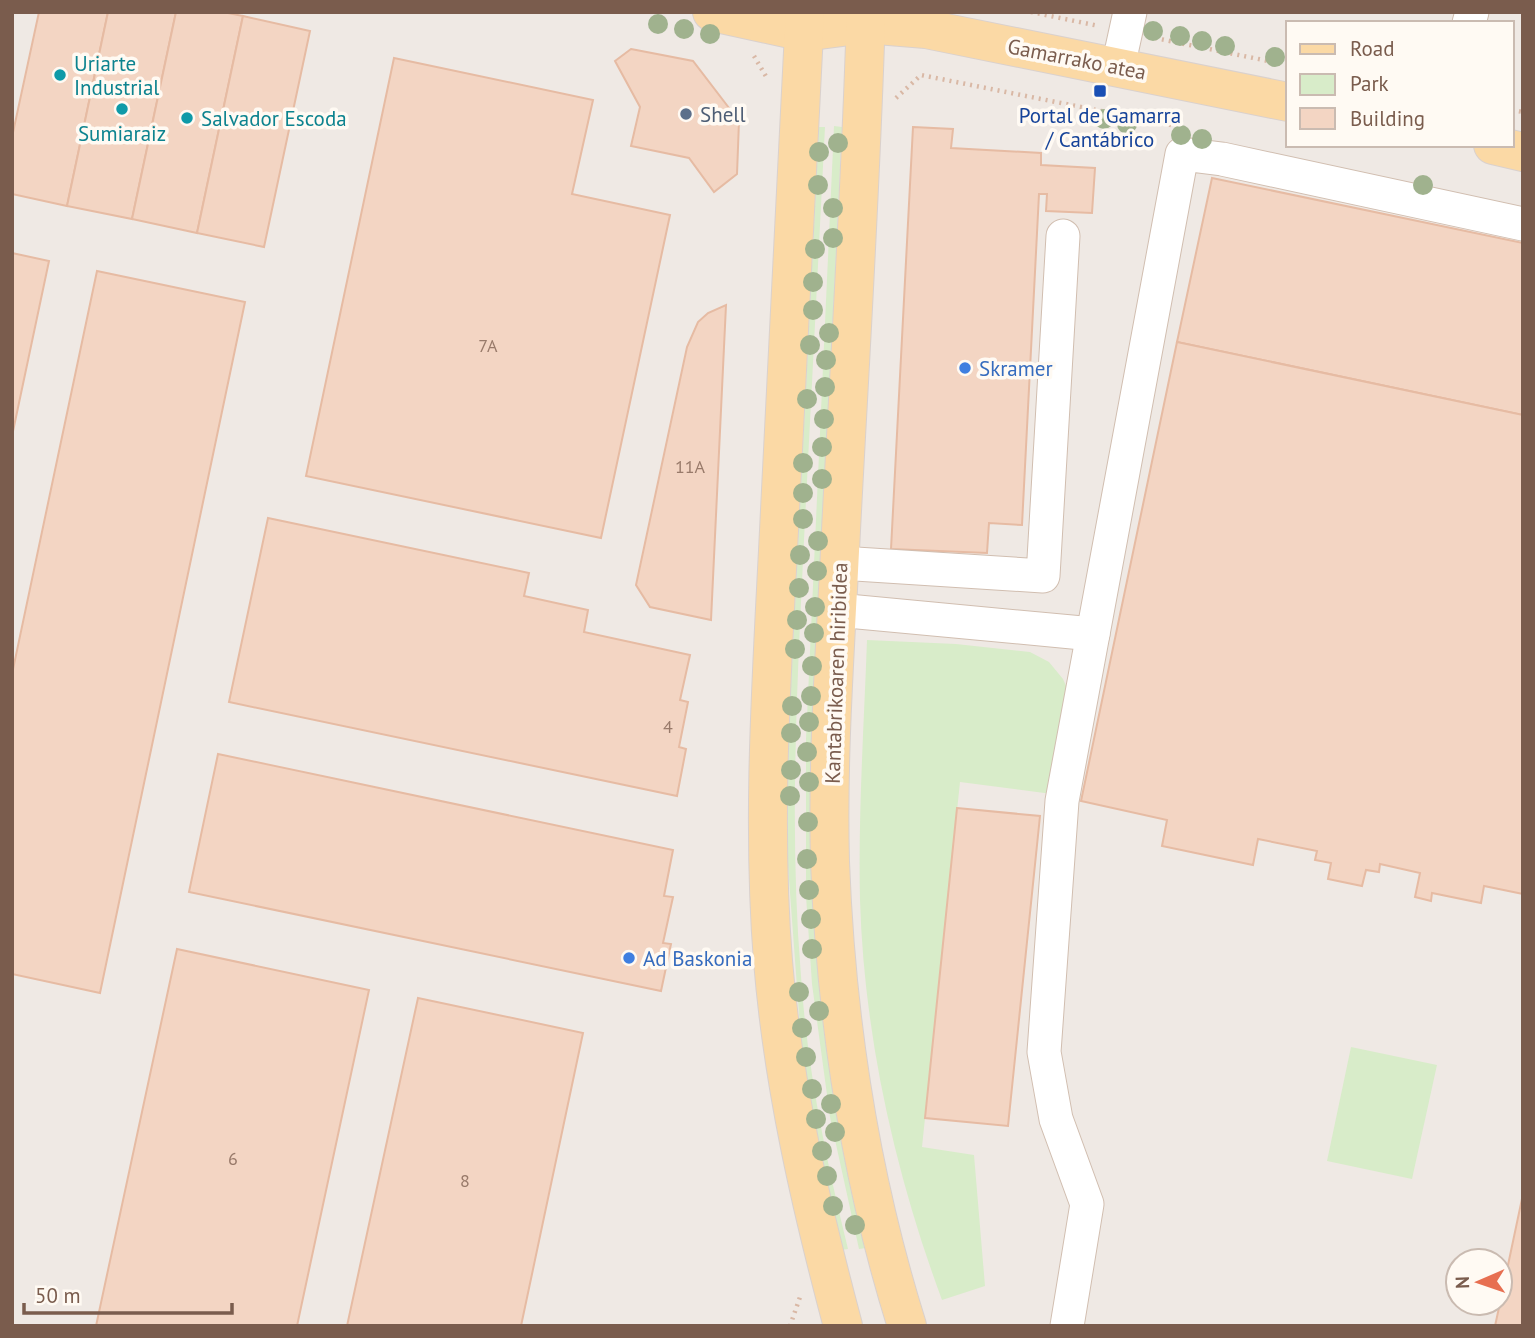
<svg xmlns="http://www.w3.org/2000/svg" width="1535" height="1338" font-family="'PT Sans',sans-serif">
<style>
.industrial{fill:#efe9e4;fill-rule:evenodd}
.green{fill:#d8ecc9}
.building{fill:#f3d5c3;stroke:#e6bba3;stroke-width:2}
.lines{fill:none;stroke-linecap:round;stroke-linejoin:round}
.minor-casing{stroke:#d1beb0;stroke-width:35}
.major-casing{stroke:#dad1cd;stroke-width:40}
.path{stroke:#d9b8a5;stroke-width:4.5;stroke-dasharray:2 5;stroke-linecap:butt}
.minor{stroke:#fff;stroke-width:33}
.major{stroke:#fbd9a5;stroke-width:38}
.tree{fill:#a0b28e}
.culture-dot{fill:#0f9aa8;stroke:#fffaf3;stroke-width:2.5}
.transit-dot{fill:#1a4fb4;stroke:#fffaf3;stroke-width:2.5}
.service-dot{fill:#5c6f8a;stroke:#fffaf3;stroke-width:2.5}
.shop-dot{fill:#3f7fe0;stroke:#fffaf3;stroke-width:2.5}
.labels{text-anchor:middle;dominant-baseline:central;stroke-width:7;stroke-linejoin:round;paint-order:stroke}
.number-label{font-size:18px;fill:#987a6a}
.street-label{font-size:21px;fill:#7a5c4d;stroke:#fffaf3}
.culture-label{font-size:21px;fill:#0d838f;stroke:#fffaf3;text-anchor:start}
.service-label{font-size:21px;fill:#4e5e75;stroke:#fffaf3;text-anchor:start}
.transit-label{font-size:21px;fill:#164399;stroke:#fffaf3}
.shop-label{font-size:21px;fill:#366cbe;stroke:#fffaf3;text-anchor:start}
</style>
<rect width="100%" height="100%" fill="#fdf6ec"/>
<!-- industrial -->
<path class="industrial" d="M 12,12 L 1523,12 L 1523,1326 L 12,1326 ZM 1288,23 L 1512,23 L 1512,145 L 1288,145 ZM 1458,1261 L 1500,1261 L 1500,1303 L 1458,1303 Z"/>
<!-- green -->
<g class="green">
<path d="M 834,126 L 842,127 L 813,738 L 866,1248 L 859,1249 L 830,1117 L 812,984 L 806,896 L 806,739 Z"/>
<path d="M 819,127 L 825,127 C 818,265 811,402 804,540 C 797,686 789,830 801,976 C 807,1068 826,1159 848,1249 L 841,1250 L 810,1103 L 801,1041 L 787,852 L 789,726 Z"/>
<path d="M 867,640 L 956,644 L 1030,652 L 1049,662 L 1063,679 L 1071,697 L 1052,794 L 960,782 L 922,1147 L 974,1155 L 985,1286 L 942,1300 C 895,1173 864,1036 860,900 C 858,813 864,726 867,640 Z"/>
<path d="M 1351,1047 L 1437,1065 L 1412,1179 L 1327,1161 Z"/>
</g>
<!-- building -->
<g class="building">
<path d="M 39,12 L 108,12 L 67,206 L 12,194 L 12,137 Z"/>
<path d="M 108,12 L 176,12 L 132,219 L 67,206 Z"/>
<path d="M 176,12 L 223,12 L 243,16 L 197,233 L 132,219 Z"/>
<path d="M 243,16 L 310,31 L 264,247 L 197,233 Z"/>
<path d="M 631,49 L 693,61 L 739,121 L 737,174 L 714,192 L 689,158 L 631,146 L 640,107 L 615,61 Z"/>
<path d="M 394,58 L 593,100 L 572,194 L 670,215 L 601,538 L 306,476 Z"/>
<path d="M 913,127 L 953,129 L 951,148 L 1041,153 L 1041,165 L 1095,168 L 1092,213 L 1046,211 L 1047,194 L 1039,194 L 1022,525 L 989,523 L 987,553 L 891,549 Z"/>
<path d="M 1212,178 L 1523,243 L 1523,415 L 1177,342 Z"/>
<path d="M 12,253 L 49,261 L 12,436 Z"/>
<path d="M 97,271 L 245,302 L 100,993 L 12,974 L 12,674 Z"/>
<path d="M 726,305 L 711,620 L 650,607 L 636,585 L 687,347 L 698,322 L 708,313 Z"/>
<path d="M 1177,342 L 1523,415 L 1523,894 L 1484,886 L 1481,903 L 1432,893 L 1431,901 L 1415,897 L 1420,873 L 1380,864 L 1379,872 L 1366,870 L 1362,886 L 1328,879 L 1331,863 L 1315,860 L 1317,851 L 1258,839 L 1253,865 L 1162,846 L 1167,820 L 1081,801 Z"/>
<path d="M 268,518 L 529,573 L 524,596 L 588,610 L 584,632 L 690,655 L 680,700 L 688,702 L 679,747 L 686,749 L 677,796 L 229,702 Z"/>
<path d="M 218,754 L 673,850 L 664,896 L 673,897 L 663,943 L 671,944 L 661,991 L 189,892 Z"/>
<path d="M 957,808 L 1040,816 L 1008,1126 L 925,1118 Z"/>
<path d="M 177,949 L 369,990 L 297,1326 L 96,1326 Z"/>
<path d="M 418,998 L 583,1033 L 521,1326 L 347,1326 Z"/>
<path d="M 1523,1194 L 1523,1326 L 1495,1326 L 1500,1303 Z"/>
</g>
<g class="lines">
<defs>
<g id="minor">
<path d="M 1469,23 L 1472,12"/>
<path d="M 1118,67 L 1130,12"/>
<path d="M 840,563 L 1043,576 L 1063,236"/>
<path d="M 837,610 L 1093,634"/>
<path d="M 1067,1326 L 1087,1204 L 1056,1119 L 1044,1052 L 1062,801 L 1182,154 L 1222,159 L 1523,224"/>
</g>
<g id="major">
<path d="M 712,12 L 804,32 L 865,24 L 926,29 L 1288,102"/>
<path d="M 805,12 C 796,178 789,344 780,510 C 773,660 761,811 773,961 C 783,1085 811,1206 843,1326"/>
<path d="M 866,12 C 861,185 850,357 841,530 C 836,640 827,751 830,862 C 836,1019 860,1176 907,1326"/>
<path d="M 1493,145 L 1523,152"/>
</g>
</defs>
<!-- minor casing -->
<use href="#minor" class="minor-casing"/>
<!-- major casing -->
<use href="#major" class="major-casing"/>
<!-- path -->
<g class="path">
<path d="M 1031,12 L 1099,26"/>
<path d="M 1155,38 L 1288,65"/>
<path d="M 754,56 L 767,78"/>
<path d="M 896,98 L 921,75 L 1171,125"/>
<path d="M 1512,110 L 1523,112"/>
<path d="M 790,1326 L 800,1297"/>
</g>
<!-- minor -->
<use href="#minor" class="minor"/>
<!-- major -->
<use href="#major" class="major"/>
</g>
<!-- trees -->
<g class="tree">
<circle cx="658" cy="24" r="10"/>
<circle cx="684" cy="29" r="10"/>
<circle cx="1153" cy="31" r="10"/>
<circle cx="710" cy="34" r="10"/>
<circle cx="1180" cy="36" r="10"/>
<circle cx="1202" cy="41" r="10"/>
<circle cx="1225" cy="46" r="10"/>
<circle cx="1275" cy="57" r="10"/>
<circle cx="1104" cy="119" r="10"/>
<circle cx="1127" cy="124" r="10"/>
<circle cx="1181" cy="135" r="10"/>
<circle cx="1202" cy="139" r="10"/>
<circle cx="838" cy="143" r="10"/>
<circle cx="819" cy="152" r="10"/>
<circle cx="818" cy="185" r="10"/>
<circle cx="1423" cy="185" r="10"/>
<circle cx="833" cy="208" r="10"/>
<circle cx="833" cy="238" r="10"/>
<circle cx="815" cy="249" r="10"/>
<circle cx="813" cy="282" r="10"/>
<circle cx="813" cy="310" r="10"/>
<circle cx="829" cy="333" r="10"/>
<circle cx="810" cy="345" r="10"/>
<circle cx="826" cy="360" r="10"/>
<circle cx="825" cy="387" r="10"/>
<circle cx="807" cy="399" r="10"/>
<circle cx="824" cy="419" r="10"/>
<circle cx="822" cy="447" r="10"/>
<circle cx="803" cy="463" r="10"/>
<circle cx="822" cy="479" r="10"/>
<circle cx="803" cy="493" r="10"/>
<circle cx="803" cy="519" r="10"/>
<circle cx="818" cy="541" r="10"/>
<circle cx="800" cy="555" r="10"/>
<circle cx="817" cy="571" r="10"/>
<circle cx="799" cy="588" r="10"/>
<circle cx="815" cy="607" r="10"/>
<circle cx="797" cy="620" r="10"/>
<circle cx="814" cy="633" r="10"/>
<circle cx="795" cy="649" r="10"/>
<circle cx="812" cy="666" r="10"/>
<circle cx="811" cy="696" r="10"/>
<circle cx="792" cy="706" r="10"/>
<circle cx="809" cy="722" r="10"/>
<circle cx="791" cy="733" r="10"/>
<circle cx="807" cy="752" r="10"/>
<circle cx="791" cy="770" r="10"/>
<circle cx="809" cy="782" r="10"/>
<circle cx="790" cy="796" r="10"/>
<circle cx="808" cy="822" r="10"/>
<circle cx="807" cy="859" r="10"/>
<circle cx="809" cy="890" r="10"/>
<circle cx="811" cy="919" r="10"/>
<circle cx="812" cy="949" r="10"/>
<circle cx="799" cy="992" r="10"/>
<circle cx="819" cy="1011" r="10"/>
<circle cx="802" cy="1028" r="10"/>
<circle cx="806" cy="1057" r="10"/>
<circle cx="812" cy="1089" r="10"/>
<circle cx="831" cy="1104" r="10"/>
<circle cx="816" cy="1119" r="10"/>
<circle cx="835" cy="1132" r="10"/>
<circle cx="822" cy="1151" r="10"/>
<circle cx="827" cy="1176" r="10"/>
<circle cx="833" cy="1206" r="10"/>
<circle cx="855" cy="1225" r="10"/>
</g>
<!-- markers -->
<g class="culture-dot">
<circle cx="60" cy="75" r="7"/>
<circle cx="122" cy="109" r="7"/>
<circle cx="187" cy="118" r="7"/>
</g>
<rect class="transit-dot" x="1093" y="84" width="14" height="14" rx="3.5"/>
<circle class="service-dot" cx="686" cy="114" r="7"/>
<g class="shop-dot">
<circle cx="965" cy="368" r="7"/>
<circle cx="629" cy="958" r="7"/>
</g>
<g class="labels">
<!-- number labels -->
<g class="number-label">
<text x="488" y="345">7A</text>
<text x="690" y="466">11A</text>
<text x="668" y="726">4</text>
<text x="233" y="1158">6</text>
<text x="465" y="1180">8</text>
</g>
<!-- street labels -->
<g class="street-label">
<text transform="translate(1077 59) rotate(11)">Gamarrako atea</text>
<text transform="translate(836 673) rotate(-88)">Kantabrikoaren hiribidea</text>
</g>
<!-- culture labels -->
<g class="culture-label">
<text x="74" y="63">Uriarte<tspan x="74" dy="24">Industrial</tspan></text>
<text x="201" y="118">Salvador Escoda</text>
<text x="122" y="133" text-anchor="middle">Sumiaraiz</text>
</g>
<!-- service labels -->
<g class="service-label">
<text x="700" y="114">Shell</text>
</g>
<!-- transit labels -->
<g class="transit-label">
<text x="1100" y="115">Portal de Gamarra<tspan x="1100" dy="24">/ Cantábrico</tspan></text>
</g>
<!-- shop labels -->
<g class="shop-label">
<text x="979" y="368">Skramer</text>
<text x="643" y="958">Ad Baskonia</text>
</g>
</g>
<!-- border -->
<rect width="1535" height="1338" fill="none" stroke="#7a5c4d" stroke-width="28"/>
<!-- legend -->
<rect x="1286" y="21" width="228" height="126" fill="#fffaf3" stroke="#cabbb1" stroke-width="2"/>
<rect x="1300" y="44" width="35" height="10" fill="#fbd9a5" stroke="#cabbb1" stroke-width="2"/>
<text x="1350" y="56" font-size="21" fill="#7a5c4d">Road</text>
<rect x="1300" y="74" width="35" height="21" fill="#d8ecc9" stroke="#cabbb1" stroke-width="2"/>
<text x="1350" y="91" font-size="21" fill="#7a5c4d">Park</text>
<rect x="1300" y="108" width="35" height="21" fill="#f3d5c3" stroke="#cabbb1" stroke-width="2"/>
<text x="1350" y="126" font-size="21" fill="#7a5c4d">Building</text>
<!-- north arrow -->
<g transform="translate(1479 1282) rotate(268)"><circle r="33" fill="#fffaf3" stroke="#cabbb1" stroke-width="2"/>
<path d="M0-5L12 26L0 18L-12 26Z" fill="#e76f51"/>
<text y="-10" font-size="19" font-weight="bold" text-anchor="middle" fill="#7a5c4d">N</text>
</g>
<!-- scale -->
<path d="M24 1303v10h208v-10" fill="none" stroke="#7a5c4d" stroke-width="3.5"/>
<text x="35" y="1303" font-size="21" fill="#7a5c4d" stroke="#fffaf3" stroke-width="5" paint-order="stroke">50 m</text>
</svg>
